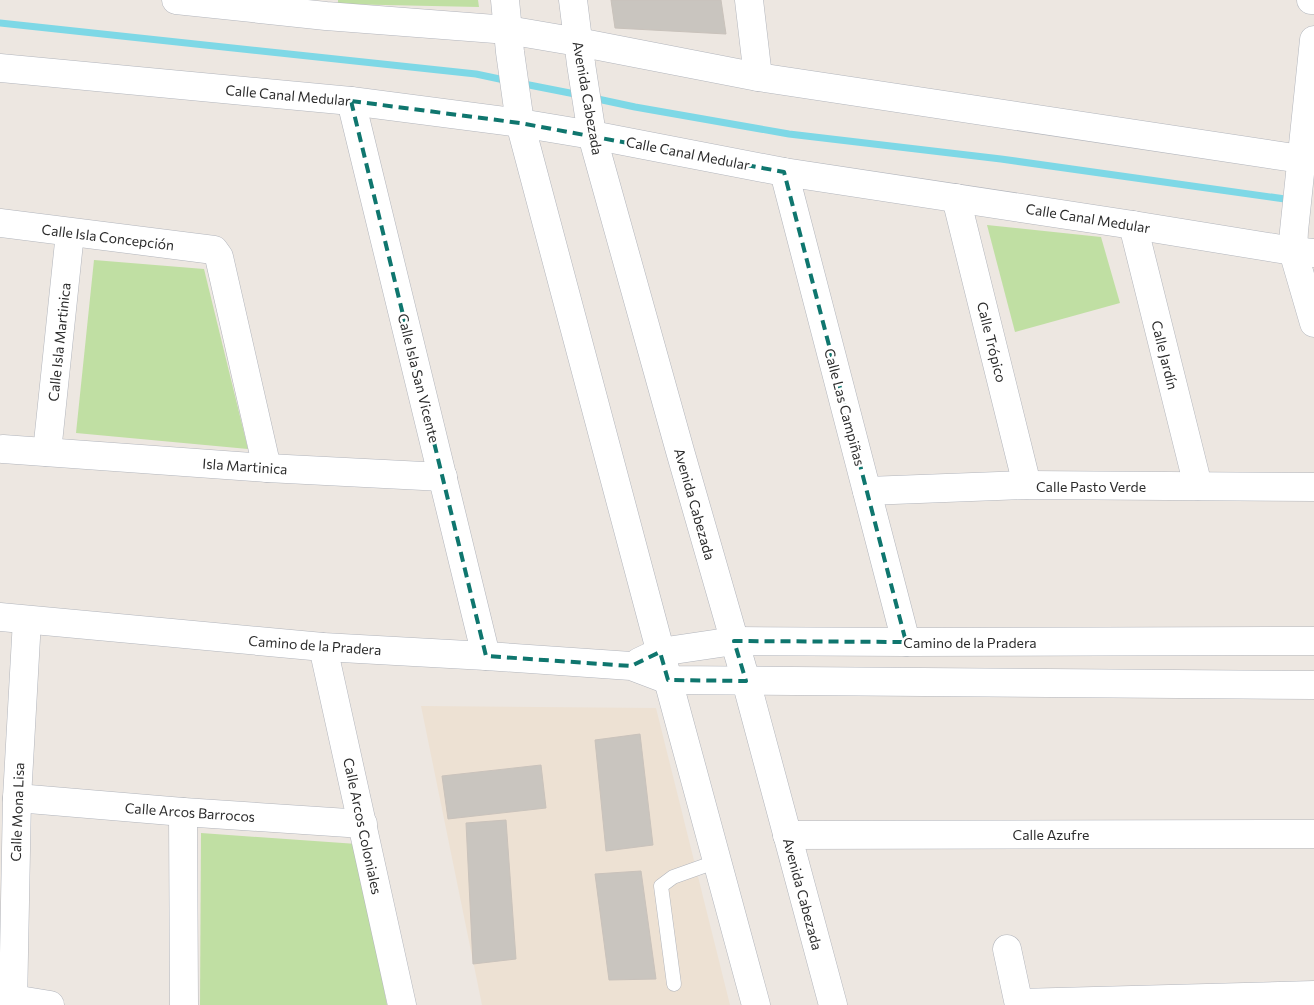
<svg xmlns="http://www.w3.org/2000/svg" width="1314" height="1005" font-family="Commissioner,sans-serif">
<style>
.education{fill:#ede1d3}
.green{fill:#c0dfa3}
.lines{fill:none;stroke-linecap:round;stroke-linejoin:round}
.stream{stroke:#7ed8e6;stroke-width:7}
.building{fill:#c9c5bf;stroke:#c9c2bb}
.lane-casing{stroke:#b2b5bc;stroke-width:15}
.street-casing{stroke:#b2b5bc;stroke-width:29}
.secondary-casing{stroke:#b2b5bc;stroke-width:29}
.lane{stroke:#fff;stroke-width:14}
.street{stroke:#fff;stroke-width:28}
.secondary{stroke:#fff;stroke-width:28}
.marked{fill:none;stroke:#0f766e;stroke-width:4;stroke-dasharray:10 6;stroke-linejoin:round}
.labels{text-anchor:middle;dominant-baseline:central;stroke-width:5;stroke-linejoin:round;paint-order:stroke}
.street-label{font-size:14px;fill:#2d2d2d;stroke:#fff}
</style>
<rect width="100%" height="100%" fill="#ede7e1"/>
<!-- education -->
<path class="education" d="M 421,706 L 656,708 L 730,1005 L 482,1005 Z"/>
<!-- green -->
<g class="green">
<path d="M 338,0 L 478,0 L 479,7 L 338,4 Z"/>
<path d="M 987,225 L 1101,237 L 1120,303 L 1015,332 Z"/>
<path d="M 94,260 L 204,269 L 248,449 L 76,433 Z"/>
<path d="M 201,833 L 357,844 L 387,1005 L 200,1005 Z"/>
</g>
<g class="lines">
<!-- stream -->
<g class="stream">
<path d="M 0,23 L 476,74 L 509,81"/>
<path d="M 519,83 L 580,95"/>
<path d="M 593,98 L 635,107 L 789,134 L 1001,159 L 1292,200"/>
</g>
</g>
<!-- building -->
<g class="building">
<path d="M 611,0 L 721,0 L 726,34 L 615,28 Z"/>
<path d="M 640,734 L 653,845 L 606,851 L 595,740 Z"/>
<path d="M 541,765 L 546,808 L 448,819 L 442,776 Z"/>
<path d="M 506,820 L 516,959 L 473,964 L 466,823 Z"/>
<path d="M 641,871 L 656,979 L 609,980 L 595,874 Z"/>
</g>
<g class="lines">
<defs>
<path id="lane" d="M 674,984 L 661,886 L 673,877 L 718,861"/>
<g id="street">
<path d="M 176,0 L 326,16 L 508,30 L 578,42 L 758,77 L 1301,159"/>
<path d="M 749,0 L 758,77"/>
<path d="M 1311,0 L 1314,0"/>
<path d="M 1314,40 L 1294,231 L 1293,251 L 1314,323"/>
<path d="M 0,68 L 351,101 L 520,123 L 592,135 L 784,172 L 1133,225 L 1293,251 L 1314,253"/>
<path d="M 351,101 L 486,656"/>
<path d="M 784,172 L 906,642"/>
<path d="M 956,198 L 1027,485"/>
<path d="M 0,223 L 214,250 L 219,257 L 267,468"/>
<path d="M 1133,225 L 1198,486"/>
<path d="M 3,449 L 267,468 L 443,477"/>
<path d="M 47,452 L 70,233"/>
<path d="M 867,491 L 1027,485 L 1314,487"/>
<path d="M 0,617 L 323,647 L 486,656 L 631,666 L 668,680 L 1314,685"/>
<path d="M 323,647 L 402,1005"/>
<path d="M 639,662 L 660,652 L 734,641 L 906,642 L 1314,641"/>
<path d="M 17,798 L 183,812 L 363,824"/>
<path d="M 183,812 L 184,1005"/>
<path d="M 787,835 L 1314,834"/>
<path d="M 1007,949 L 1019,1005"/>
<path d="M 13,999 L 50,1005"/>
<path d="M 1019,1003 L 1314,995"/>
<path d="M 13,1005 L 17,798 L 27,620"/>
</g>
<g id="secondary">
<path d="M 505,0 L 510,52 L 520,123 L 668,680 L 756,1005"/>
<path d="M 573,0 L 581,64 L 592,135 L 680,451 L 746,681 L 833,1005"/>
</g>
</defs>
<!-- lane casing -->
<use href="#lane" class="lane-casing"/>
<!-- street casing -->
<use href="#street" class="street-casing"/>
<!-- secondary casing -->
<use href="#secondary" class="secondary-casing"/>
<!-- lane -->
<use href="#lane" class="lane"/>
<!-- street -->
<use href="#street" class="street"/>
<!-- secondary -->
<use href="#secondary" class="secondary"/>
</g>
<!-- marked area -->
<path class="marked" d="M 351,101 L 520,123 L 784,172 L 906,642 L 734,641 L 746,681 L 668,680 L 660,652 L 631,666 L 486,656 Z"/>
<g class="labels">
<!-- street labels -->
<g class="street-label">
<text transform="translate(288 95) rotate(5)">Calle Canal Medular</text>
<text transform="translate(588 98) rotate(80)">Avenida Cabezada</text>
<text transform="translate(688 153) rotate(11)">Calle Canal Medular</text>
<text transform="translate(1088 218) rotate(9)">Calle Canal Medular</text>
<text transform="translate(108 237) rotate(7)">Calle Isla Concepción</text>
<text transform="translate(59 342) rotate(-84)">Calle Isla Martinica</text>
<text transform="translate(992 342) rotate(76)">Calle Trópico</text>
<text transform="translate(1165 355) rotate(76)">Calle Jardín</text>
<text transform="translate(419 378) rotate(76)">Calle Isla San Vicente</text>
<text transform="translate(845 407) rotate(75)">Calle Las Campiñas</text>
<text transform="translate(245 466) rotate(4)">Isla Martinica</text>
<text x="1091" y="486">Calle Pasto Verde</text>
<text transform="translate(695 504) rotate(74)">Avenida Cabezada</text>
<text x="970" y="642">Camino de la Pradera</text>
<text transform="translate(315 645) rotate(4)">Camino de la Pradera</text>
<text transform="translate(17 812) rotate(-88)">Calle Mona Lisa</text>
<text transform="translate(190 812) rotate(4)">Calle Arcos Barrocos</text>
<text transform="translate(363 826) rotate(78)">Calle Arcos Coloniales</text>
<text x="1051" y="834">Calle Azufre</text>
<text transform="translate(803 894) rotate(75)">Avenida Cabezada</text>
</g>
</g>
</svg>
